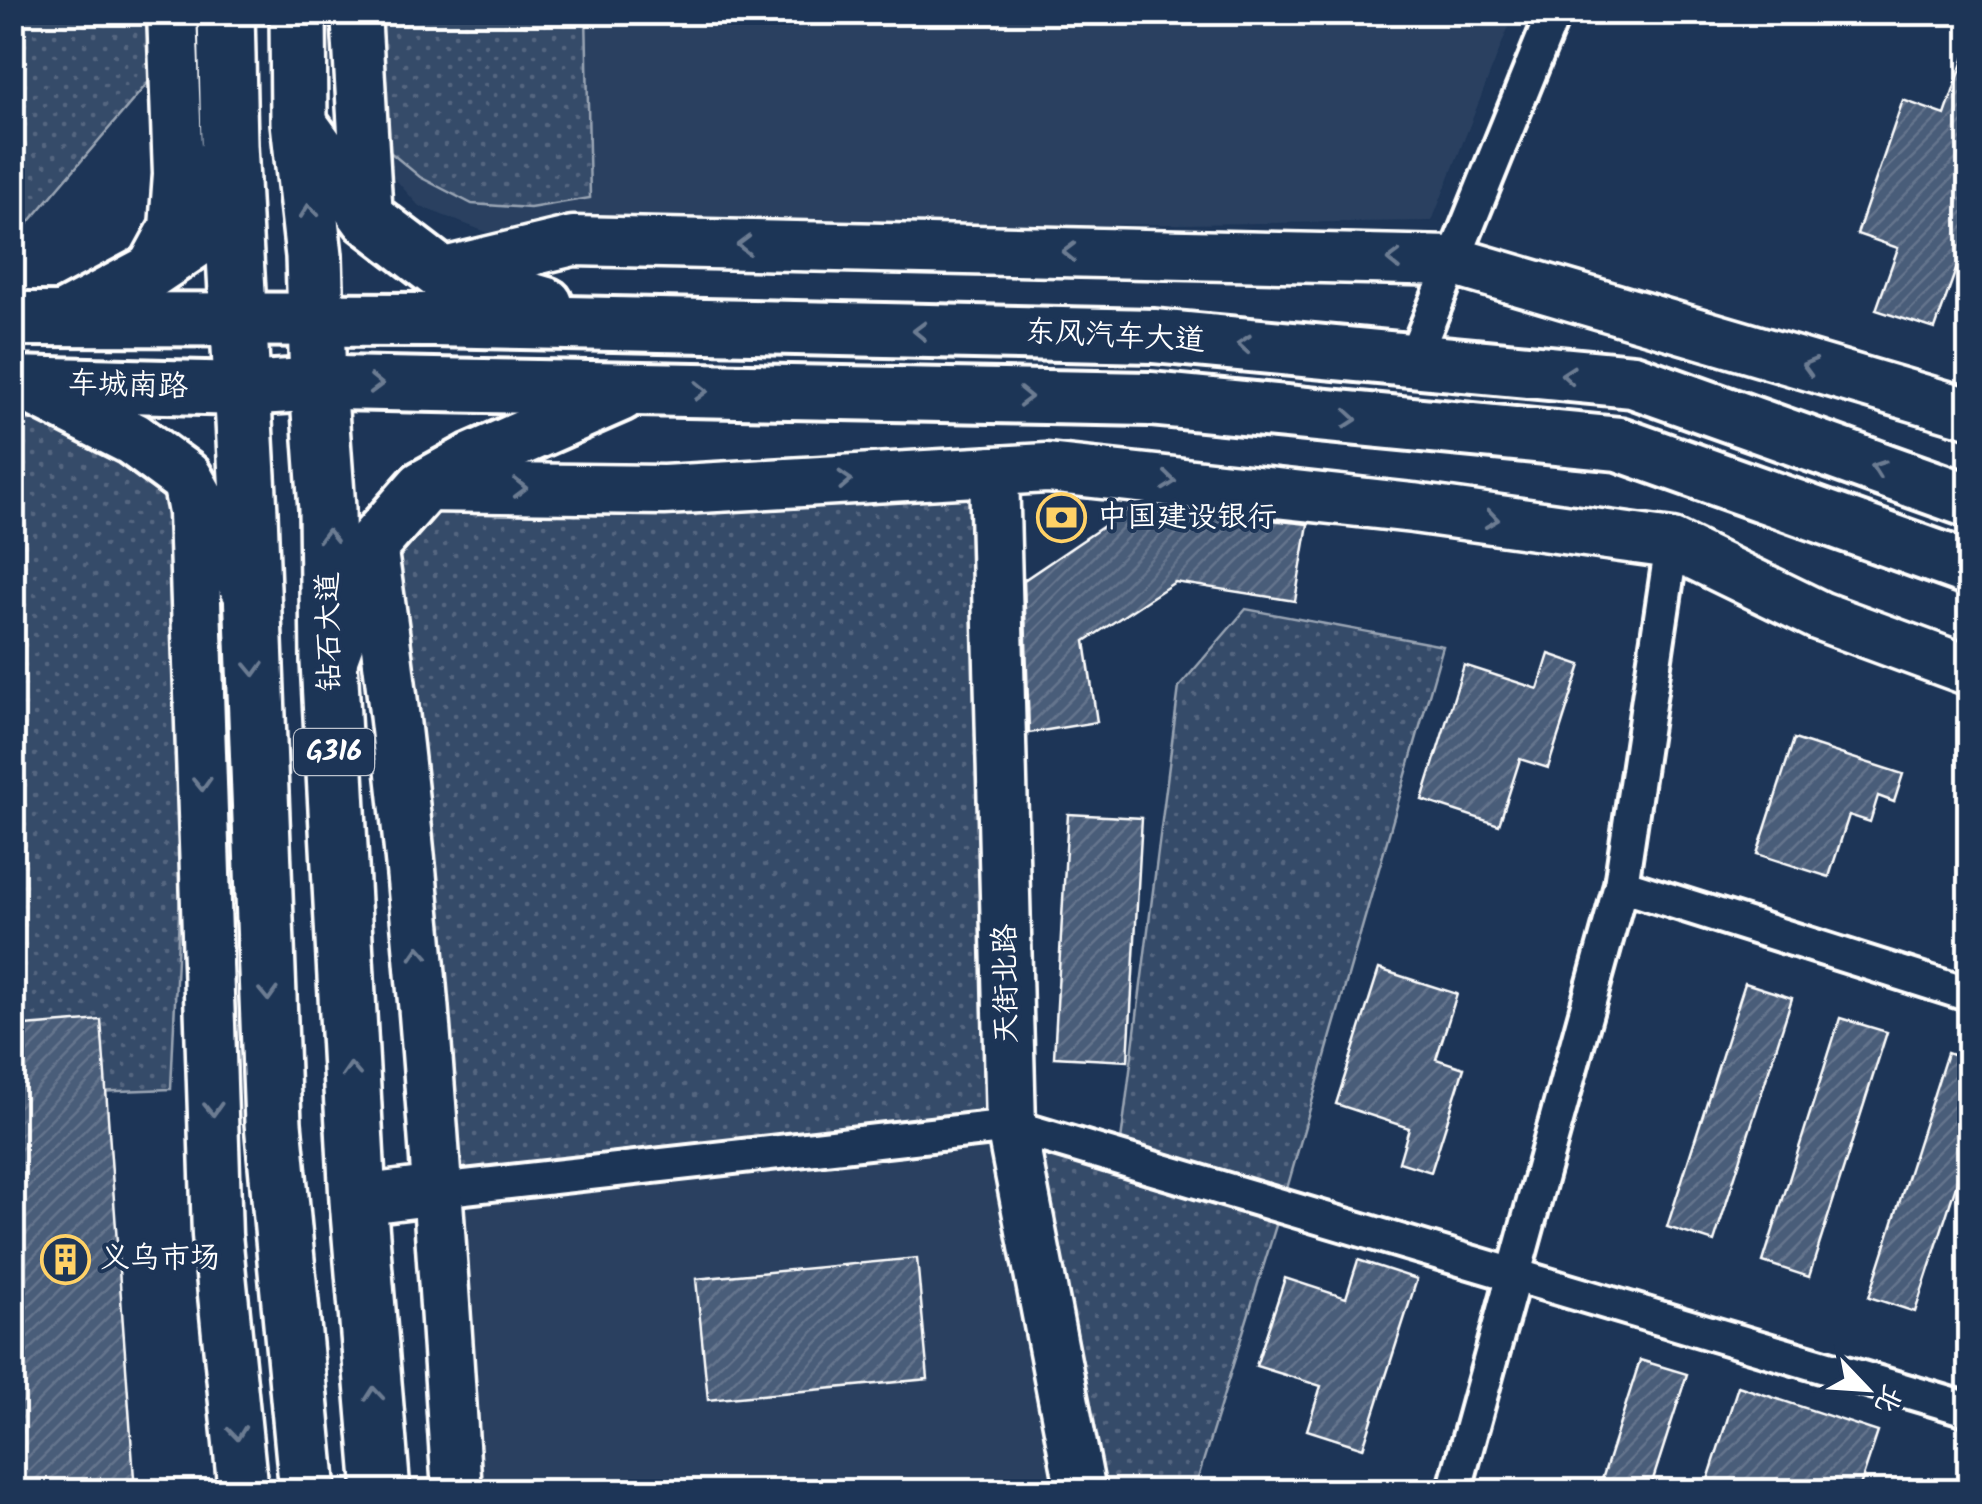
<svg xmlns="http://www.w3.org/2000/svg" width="1982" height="1504" font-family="Kalam,'LXGW WenKai TC',sans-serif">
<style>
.built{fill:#2a4161}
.grass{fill:url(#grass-dots);stroke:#9aa5b4;stroke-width:2.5}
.building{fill:url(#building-hatch);stroke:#fff;stroke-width:2.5}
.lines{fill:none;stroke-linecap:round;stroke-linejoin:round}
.street-casing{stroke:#fff;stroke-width:40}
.secondary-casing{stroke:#fff;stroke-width:55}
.primary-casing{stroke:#fff;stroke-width:60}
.highway-casing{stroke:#fff;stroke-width:62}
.street{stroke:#1d3557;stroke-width:32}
.secondary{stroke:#1d3557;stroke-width:48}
.primary{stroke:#1d3557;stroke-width:52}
.highway{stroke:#1d3557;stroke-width:55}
.oneway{stroke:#6c7c92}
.labels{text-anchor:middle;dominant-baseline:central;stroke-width:8;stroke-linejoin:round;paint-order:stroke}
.shield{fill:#1d3557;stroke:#bbc2cd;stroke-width:2.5}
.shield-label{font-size:28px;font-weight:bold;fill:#fff}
.street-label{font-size:30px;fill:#fff;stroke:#1d3557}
.poi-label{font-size:30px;fill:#fff;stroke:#1d3557;text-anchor:start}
</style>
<defs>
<pattern id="grass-dots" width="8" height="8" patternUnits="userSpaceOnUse" patternTransform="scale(2.5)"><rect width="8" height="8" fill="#364b69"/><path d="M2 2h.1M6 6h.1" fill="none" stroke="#546680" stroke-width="1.8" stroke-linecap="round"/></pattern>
<pattern id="building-hatch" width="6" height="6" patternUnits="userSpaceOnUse" patternTransform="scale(2.5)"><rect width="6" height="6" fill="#4a5d79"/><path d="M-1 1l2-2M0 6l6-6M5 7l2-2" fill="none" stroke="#65758d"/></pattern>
</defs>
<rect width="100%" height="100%" fill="#1d3557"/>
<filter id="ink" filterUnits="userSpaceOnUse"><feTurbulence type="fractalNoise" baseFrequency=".01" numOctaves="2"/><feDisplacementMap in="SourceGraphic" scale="20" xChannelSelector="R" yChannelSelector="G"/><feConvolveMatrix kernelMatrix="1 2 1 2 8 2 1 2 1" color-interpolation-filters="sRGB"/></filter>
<g filter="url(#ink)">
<!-- built -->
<g class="built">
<path d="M 382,13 L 1514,13 L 1432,221 L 486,232 L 419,206 L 380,162 Z"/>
<path d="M 1011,1126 L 1081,1491 L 457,1491 L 438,1190 Z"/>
</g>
<!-- grass -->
<g class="grass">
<path d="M 13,13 L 172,13 L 174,52 L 13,241 Z"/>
<path d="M 367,13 L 586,13 L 590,198 L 530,208 L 472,204 L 420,177 L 361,128 Z"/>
<path d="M 13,420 L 96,420 L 186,478 L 195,566 L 171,1089 L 92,1092 L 13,1055 Z"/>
<path d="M 994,471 L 1011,1126 L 1119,1157 L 1179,687 L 1246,609 L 1443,646 L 1282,1206 L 1194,1491 L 1081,1491 L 1011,1126 L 438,1190 L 372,545 L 423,487 Z"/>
</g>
<!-- building -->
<g class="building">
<path d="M 1965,57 L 1970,58 L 1970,230 L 1935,329 L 1876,310 L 1898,248 L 1857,234 L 1903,100 L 1945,115 Z"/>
<path d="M 1135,505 L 1308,524 L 1295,601 L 1175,582 L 1085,641 L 1097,722 L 1029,733 L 1024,580 Z"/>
<path d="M 1549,654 L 1581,665 L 1548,768 L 1520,759 L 1499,825 L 1422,800 L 1464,665 L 1538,689 Z"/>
<path d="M 1794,739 L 1903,774 L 1894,802 L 1878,796 L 1870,822 L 1849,815 L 1829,877 L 1757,854 Z"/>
<path d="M 1068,814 L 1142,818 L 1128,1061 L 1054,1057 Z"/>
<path d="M 1379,969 L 1457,994 L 1436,1059 L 1464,1068 L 1431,1172 L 1399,1162 L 1409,1128 L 1336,1104 Z"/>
<path d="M 1745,983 L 1792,998 L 1714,1242 L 1667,1227 Z"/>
<path d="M 1840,1018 L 1887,1032 L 1809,1277 L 1763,1262 Z"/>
<path d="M 101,1020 L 135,1492 L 12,1492 L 12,1027 Z"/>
<path d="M 1947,1053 L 1970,1061 L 1970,1142 L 1915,1312 L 1869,1297 Z"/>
<path d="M 917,1258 L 928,1379 L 708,1400 L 696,1279 Z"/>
<path d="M 1358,1260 L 1417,1279 L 1363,1448 L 1307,1430 L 1321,1386 L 1256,1366 L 1285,1278 L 1346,1298 Z"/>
<path d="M 1640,1360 L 1687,1374 L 1649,1492 L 1598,1492 Z"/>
<path d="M 1738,1386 L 1878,1432 L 1858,1492 L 1704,1492 Z"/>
</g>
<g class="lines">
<defs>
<g id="street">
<path d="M 1413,360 L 1554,12"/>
<path d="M 1621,885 L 1970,995"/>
<path d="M 438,1190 L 1011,1126 L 1970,1410"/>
<path d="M 1454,1492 L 1621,885 L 1672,544"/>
</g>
<g id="secondary">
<path d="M 356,12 L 368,218"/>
<path d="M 150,272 L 174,228 L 178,174 L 172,12"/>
<path d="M 440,273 L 573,241 L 1452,261 L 1970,413"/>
<path d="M 994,471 L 1011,1126 L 1081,1492"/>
<path d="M 187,481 L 193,512 L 217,1235 L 243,1492"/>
<path d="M 423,487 L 664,490 L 1047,468 L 1413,508 L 1672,544 L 1820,616 L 1970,671"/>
<path d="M 372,545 C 418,858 437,1175 457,1492"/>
<path d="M 358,1200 L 438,1190"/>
</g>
<g id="primary">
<path d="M 299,122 L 368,218 L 440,273 L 546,304"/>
<path d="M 68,316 L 150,272 L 193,243 L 229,145"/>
<path d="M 12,319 L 434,320 L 1154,336 L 1633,381 L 1970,501"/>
<path d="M 12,383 L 243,389 L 336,383 L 1150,399 L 1619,444 L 1970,569"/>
<path d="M 36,390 L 133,439 L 186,478 L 251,594"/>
<path d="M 332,655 L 372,545 L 423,487 L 472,460 L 620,395"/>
</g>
<g id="highway">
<path d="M 226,12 L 229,145 L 249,513 L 273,1123 L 308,1492"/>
<path d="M 298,12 L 299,122 L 314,256 L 318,383 L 327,509 L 329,661 L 358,1200 L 382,1492"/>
</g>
</defs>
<!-- street casing -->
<use href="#street" class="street-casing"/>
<!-- secondary casing -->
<use href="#secondary" class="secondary-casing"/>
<!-- primary casing -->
<use href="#primary" class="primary-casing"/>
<!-- highway casing -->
<use href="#highway" class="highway-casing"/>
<!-- street -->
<use href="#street" class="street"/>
<!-- secondary -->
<use href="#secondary" class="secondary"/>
<!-- primary -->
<use href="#primary" class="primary"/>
<!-- highway -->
<use href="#highway" class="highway"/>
</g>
<!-- one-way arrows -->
<defs><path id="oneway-chevron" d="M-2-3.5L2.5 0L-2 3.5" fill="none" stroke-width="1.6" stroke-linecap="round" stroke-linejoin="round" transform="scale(2.5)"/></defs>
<g class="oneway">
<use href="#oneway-chevron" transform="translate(309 211) rotate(-96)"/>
<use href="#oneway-chevron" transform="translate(744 245) rotate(-179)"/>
<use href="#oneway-chevron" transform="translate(1069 252) rotate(-179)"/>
<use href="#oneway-chevron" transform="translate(1394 260) rotate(-179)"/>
<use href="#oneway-chevron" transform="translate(920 331) rotate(-179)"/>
<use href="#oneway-chevron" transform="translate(1244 344) rotate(-175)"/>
<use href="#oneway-chevron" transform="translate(1809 366) rotate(-164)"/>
<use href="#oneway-chevron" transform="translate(1568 375) rotate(-175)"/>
<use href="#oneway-chevron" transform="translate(376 384) rotate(1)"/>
<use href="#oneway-chevron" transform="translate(701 391) rotate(1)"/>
<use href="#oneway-chevron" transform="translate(1025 397) rotate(1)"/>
<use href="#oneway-chevron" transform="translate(1350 419) rotate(5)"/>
<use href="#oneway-chevron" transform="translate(1878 468) rotate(-160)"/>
<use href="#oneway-chevron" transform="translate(845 480) rotate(-3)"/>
<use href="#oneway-chevron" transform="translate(1169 481) rotate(6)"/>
<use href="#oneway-chevron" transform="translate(520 488) rotate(1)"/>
<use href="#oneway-chevron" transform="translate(1492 519) rotate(8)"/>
<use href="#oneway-chevron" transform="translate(328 536) rotate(-91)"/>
<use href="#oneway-chevron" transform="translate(254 669) rotate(88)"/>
<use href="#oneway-chevron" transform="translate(202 784) rotate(88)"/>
<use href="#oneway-chevron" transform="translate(419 953) rotate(-94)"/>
<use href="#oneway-chevron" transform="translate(268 994) rotate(88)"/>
<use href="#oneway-chevron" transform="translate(351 1070) rotate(-93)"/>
<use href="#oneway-chevron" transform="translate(213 1109) rotate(88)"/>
<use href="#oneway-chevron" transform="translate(374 1394) rotate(-95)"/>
<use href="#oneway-chevron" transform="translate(237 1433) rotate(84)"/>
</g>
</g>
<!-- icons -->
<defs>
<symbol id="bank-ring" viewBox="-11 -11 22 22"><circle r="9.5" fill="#1d3557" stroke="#ffd166" stroke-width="1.5"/><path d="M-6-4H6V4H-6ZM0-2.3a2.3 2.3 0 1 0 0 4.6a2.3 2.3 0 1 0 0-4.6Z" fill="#ffd166"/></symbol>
<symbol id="building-ring" viewBox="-11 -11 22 22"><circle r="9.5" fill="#1d3557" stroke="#ffd166" stroke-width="1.5"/><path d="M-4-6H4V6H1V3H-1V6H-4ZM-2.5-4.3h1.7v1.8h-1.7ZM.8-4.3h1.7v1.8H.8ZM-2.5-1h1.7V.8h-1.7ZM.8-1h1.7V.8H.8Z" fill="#ffd166"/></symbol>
</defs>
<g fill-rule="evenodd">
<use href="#bank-ring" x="1034" y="490" width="55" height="55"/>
<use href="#building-ring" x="38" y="1232" width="55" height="55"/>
</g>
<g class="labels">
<!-- shield labels -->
<rect class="shield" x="294" y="729" width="80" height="46" rx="8"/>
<g class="shield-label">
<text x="334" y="752">G316</text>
</g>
<!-- street labels -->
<g class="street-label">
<text transform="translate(1115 337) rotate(3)">东风汽车大道</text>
<text transform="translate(128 386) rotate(2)">车城南路</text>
<text transform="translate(330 632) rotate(-91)">钻石大道</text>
<text transform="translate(1007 984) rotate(-91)">天街北路</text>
</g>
<!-- poi labels -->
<g class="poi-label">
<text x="1097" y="518">中国建设银行</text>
<text x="100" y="1259">义乌市场</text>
</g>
</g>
<!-- margin -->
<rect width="1982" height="1504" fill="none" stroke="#1d3557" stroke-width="50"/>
<rect x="25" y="25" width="1932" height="1454" fill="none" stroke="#fff" stroke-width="4" filter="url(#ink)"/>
<!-- north arrow -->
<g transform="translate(1867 1389) rotate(115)" stroke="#1d3557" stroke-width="8" paint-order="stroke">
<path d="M0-8L18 38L0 25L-18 38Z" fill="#ffffff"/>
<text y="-15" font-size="28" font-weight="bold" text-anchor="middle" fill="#ffffff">北</text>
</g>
</svg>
